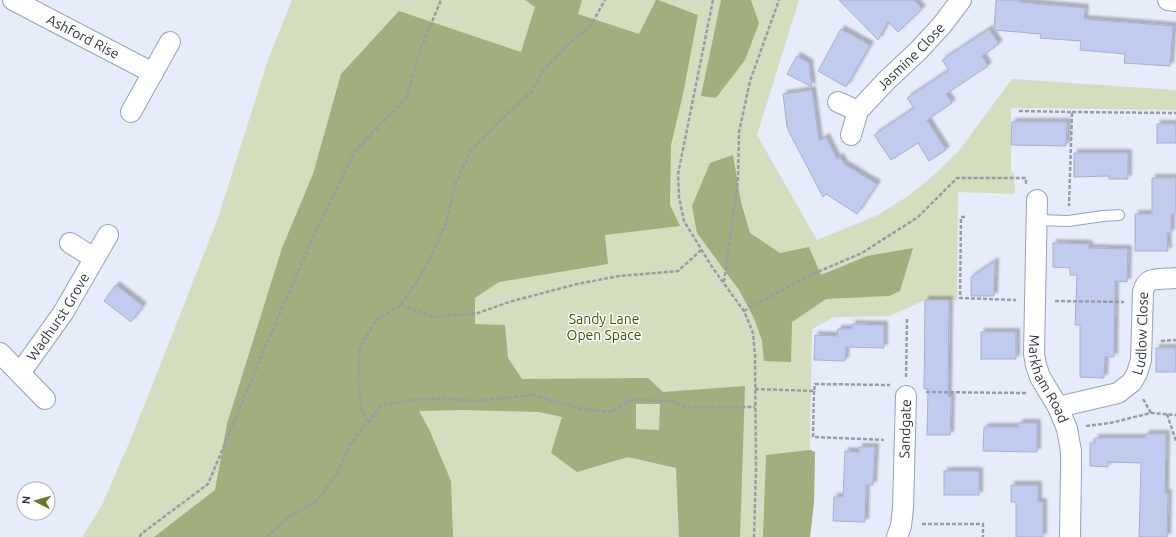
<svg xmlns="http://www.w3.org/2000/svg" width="1176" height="537" font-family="Ubuntu,sans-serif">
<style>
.green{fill:#d4ddbe}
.forest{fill:#a1ae7e;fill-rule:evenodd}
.building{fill:#c0ccee;stroke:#a5b1d2;filter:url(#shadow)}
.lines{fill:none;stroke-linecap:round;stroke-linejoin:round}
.lane-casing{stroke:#95a1c1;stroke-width:12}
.street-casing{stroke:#95a1c1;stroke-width:22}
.path{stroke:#979ca9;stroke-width:2.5;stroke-dasharray:4 2;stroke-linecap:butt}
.lane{stroke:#fff;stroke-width:10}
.street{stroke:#fff;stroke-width:20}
.labels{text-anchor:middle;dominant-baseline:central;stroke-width:3;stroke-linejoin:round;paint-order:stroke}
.street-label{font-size:14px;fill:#2f3441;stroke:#fff}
.park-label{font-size:14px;fill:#455303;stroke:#fff}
</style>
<defs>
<filter id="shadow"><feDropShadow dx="3.5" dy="-3.5" stdDeviation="1" flood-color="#0004"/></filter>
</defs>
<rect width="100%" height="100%" fill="#e7ecfa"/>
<!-- green -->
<path class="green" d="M 292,0 L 799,0 L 757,135 L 817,240 L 878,215 L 908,196 L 935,174 L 958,152 L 1012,79 L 1176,90 L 1176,110 L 1011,108 L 1011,172 L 1014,173 L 1015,194 L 958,192 L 957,300 L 925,300 L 890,316 L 834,317 L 812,329 L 810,450 L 815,452 L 814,502 L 810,537 L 82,537 L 101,507 L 132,436 L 217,221 L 268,60 Z"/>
<!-- forest -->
<g class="forest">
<path d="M 525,0 L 582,0 L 578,14 L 639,34 L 656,0 L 658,0 L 698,15 L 683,94 L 671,145 L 670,205 L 680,226 L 605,235 L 608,264 L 499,282 L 475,298 L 475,324 L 505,325 L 508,358 L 522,379 L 648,378 L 663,392 L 745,386 L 740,537 L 679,537 L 676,468 L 628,457 L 577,472 L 551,453 L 562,417 L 539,412 L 463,410 L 419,411 L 429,429 L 451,481 L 453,537 L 154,537 L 215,490 L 227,424 L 282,248 L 313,174 L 341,74 L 399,11 L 521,52 L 535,7 ZM 636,404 L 660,404 L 659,430 L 636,429 Z"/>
<path d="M 721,0 L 751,0 L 759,23 L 745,60 L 716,98 L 701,96 Z"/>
<path d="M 733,155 L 741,202 L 750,233 L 780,253 L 809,247 L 821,275 L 867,256 L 913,248 L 900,291 L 889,296 L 826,299 L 792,322 L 791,362 L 764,361 L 762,341 L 754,318 L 739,290 L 697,233 L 692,206 L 710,163 Z"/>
<path d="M 810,450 L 815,452 L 814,502 L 810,537 L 763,537 L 766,455 Z"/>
</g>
<!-- building -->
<g class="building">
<path d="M 839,0 L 914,0 L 922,9 L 898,32 L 888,22 L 878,40 Z"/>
<path d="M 996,0 L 1018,0 L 1018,2 L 1085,8 L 1084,19 L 1173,26 L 1170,66 L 1124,63 L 1125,54 L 1080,50 L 1081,41 L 1040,38 L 1041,34 L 994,30 Z"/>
<path d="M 841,29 L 870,45 L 846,87 L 818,71 Z"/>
<path d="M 989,29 L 999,44 L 982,56 L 988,66 L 946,94 L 952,103 L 927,120 L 946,150 L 929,161 L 918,143 L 891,160 L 874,135 L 914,108 L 907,98 L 949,70 L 942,60 Z"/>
<path d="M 797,56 L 809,63 L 812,87 L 787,74 Z"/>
<path d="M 812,90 L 819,141 L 826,137 L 837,159 L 840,157 L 844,164 L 877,184 L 857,214 L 826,194 L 823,197 L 788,130 L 788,127 L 787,127 L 783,94 Z"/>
<path d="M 1012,122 L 1067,122 L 1066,146 L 1011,145 Z"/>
<rect x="1157" y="124" width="19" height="19"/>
<path d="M 1074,153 L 1128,153 L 1128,179 L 1109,179 L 1109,176 L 1074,177 Z"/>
<path d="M 1152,178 L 1176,178 L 1176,214 L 1171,214 L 1171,233 L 1167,233 L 1168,251 L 1135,251 L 1135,214 L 1152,214 Z"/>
<path d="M 1053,243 L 1089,244 L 1089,248 L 1128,249 L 1127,282 L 1115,281 L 1114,357 L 1105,357 L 1104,378 L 1080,377 L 1080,325 L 1075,325 L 1077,275 L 1070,275 L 1070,268 L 1053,267 Z"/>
<path d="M 995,261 L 994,296 L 971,296 L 971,277 Z"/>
<path d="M 116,285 L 143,306 L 131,322 L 104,301 Z"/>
<path d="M 925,300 L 949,300 L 948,396 L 951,397 L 950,435 L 927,435 L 928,389 L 924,389 Z"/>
<path d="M 852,324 L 884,325 L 884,348 L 846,347 L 845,361 L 814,360 L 815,335 L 837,336 L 838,329 L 852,329 Z"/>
<rect x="981" y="332" width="35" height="27"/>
<rect x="1156" y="348" width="20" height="24"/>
<path d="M 1019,423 L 1037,423 L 1037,452 L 983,451 L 984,427 L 1019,427 Z"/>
<path d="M 1146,434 L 1166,434 L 1165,493 L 1168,493 L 1167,537 L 1139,537 L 1141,463 L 1108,462 L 1108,467 L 1090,466 L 1090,443 L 1095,443 L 1095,438 L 1145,438 Z"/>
<path d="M 859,447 L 875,447 L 873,485 L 866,485 L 865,522 L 833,521 L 834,497 L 843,497 L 845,451 L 859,452 Z"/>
<rect x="944" y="471" width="35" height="24"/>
<path d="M 1011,485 L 1038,485 L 1038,502 L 1043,502 L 1043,537 L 1016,537 L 1016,502 L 1011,502 Z"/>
</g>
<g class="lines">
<defs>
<path id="lane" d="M 1037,220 L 1068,221 L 1103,216 L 1119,215"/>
<g id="street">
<path id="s1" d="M 13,0 L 153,73"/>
<path d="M 1168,0 L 1176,1"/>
<path d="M 838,102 L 858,111"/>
<path d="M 131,112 L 170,42"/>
<path id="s2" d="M 851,135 L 858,111 L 886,81 L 918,51 L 942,25 L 961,0"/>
<path id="s3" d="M 1037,200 L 1034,354 L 1036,365 L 1040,377 L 1058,407 L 1067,429 L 1071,451 L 1071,468 L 1070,537"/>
<path d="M 70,243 L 94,258"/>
<path d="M 0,353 L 45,399"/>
<path id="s4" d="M 20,373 L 63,313 L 108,235"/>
<path id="s5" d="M 1058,407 L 1118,393 L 1132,382 L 1137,373 L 1141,360 L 1143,292 C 1144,288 1146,283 1150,281 C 1155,278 1170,279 1176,278"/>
<path id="s6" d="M 897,537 L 901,526 L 903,508 L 906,396"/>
</g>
</defs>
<!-- lane casing -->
<use href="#lane" class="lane-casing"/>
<!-- street casing -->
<use href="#street" class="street-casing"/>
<!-- path -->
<g class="path">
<path d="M 713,0 L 678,174 L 679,197 L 684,221 L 712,267 L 744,311 L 753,333 L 755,355 L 756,469 L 754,537"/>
<path d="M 1019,111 L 1072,112 L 1069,206"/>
<path d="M 1072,112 L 1176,113"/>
<path d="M 965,217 L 961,217 L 960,298 L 1016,300"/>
<path d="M 724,282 L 738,180 L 739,132 L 750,81 L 779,0"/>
<path d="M 1055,301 L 1124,302"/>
<path d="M 401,305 L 434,317 L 478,313 L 509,302 L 577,284 L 619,276 L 678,271 L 701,250"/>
<path d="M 744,311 L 808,276 L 862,253 L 918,217 L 957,178 L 1026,178 L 1026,184"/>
<path d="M 1161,341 L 1176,340"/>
<path d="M 906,377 L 907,319"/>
<path d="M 755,389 L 814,391 L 815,384 L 890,385"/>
<path d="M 814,391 L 813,437 L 884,440"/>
<path d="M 926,392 L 1027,393"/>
<path d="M 1143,399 L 1151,413"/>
<path d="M 1167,414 L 1176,441"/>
<path d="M 368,423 L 380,406 L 411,400 L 443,398 L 475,401 L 533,395 L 582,409 L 612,412 L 631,400 L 671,401 L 686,407 L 755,407"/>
<path d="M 1086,426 L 1110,423 L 1151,413 L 1176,415"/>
<path d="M 922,524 L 983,524 L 983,537"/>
<path d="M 140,537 L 141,534 L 208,484 L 269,338 L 318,226 L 355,151 L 407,97 L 418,56 L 441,0"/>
<path d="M 267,537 L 288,517 L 316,502 L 337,474 L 349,446 L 367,423 L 362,408 L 358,379 L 360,347 L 376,320 L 401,305 L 418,280 L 432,254 L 446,223 L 455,185 L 471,151 L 501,120 L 531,92 L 542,72 L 566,46 L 590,27 L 605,0"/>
</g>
<!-- lane -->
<use href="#lane" class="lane"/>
<!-- street -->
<use href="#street" class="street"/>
</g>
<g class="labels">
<!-- street labels -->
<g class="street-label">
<text stroke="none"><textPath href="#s1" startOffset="79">Ashford Rise</textPath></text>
<text stroke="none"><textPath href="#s2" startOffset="101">Jasmine Close</textPath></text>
<text stroke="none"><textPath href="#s4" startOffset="68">Wadhurst Grove</textPath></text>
<text stroke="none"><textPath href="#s5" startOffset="130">Ludlow Close</textPath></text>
<text stroke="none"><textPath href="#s3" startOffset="182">Markham Road</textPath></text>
<text stroke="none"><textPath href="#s6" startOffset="109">Sandgate</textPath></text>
</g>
<!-- park labels -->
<g class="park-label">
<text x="604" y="319">Sandy Lane<tspan x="604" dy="16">Open Space</tspan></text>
</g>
</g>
<!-- north arrow -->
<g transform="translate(36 501) rotate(276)"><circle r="19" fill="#ffffff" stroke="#acaeb3"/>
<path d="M0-3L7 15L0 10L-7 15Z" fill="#687a28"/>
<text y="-6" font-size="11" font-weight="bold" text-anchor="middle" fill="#2f3441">N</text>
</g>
</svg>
